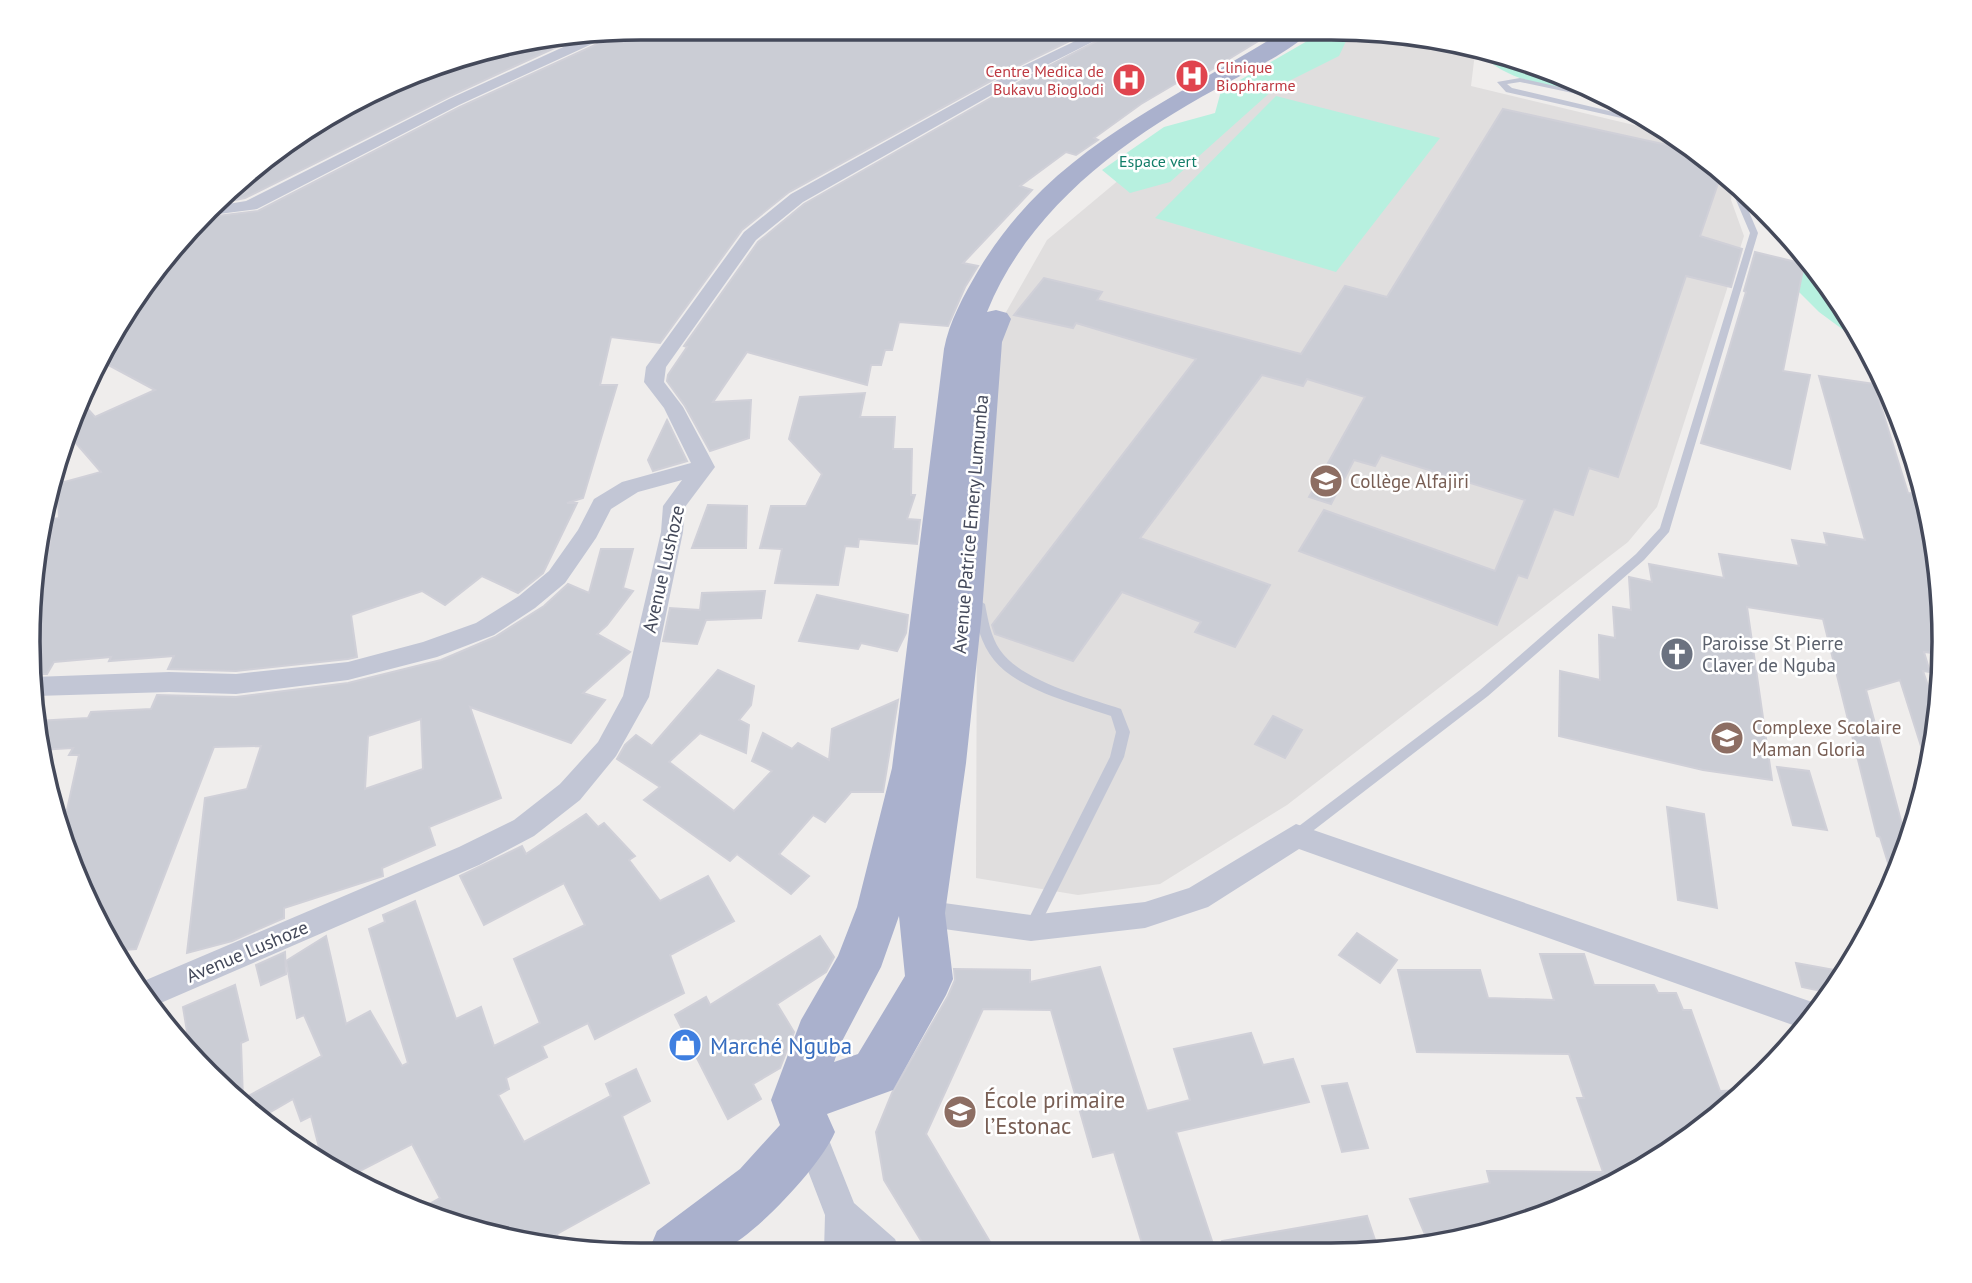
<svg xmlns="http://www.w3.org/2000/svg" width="1972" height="1283" font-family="'PT Sans',sans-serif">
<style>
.education{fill:#e0dede}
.green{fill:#b7f0df}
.building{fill:#cbcdd5;stroke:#d0d0d8;stroke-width:2;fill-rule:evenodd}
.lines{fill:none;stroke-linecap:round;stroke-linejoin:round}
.lane{fill:#c2c6d5;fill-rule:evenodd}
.street{fill:#c2c6d5;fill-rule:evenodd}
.primary{fill:#aab1cd;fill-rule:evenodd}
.labels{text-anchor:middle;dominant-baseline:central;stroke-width:5;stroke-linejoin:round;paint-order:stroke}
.far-health-label{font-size:16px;fill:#be3a42;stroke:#fff;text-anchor:start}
.far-park-label{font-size:16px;fill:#137e69;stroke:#fff}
.education-label{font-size:19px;fill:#785e54;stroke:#fff;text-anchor:start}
.street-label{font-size:19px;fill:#44495a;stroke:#fff}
.worship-label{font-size:19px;fill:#5b616d;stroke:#fff;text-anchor:start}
.near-shop-label{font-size:23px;fill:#366cbe;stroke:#fff;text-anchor:start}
.near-education-label{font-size:23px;fill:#785e54;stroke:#fff;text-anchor:start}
.rim{fill:none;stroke:#44495a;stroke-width:3.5}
</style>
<rect width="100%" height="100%" fill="#efedec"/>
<!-- education -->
<path class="education" d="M 1344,33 L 1411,33 L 1475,53 L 1471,86 L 1663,132 L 1734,180 L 1731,200 L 1744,236 L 1657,507 L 1628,542 L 1287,805 L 1160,884 L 1078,895 L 976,878 L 977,596 L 989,455 L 1005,314 L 1047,240 L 1132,169 Z"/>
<!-- green -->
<g class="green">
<path d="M 1321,33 L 1363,33 L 1347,39 L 1339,56 L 1275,88 L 1170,182 L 1130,193 L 1102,170 L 1164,127 L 1215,113 L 1221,91 Z"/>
<path d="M 1482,55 L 1601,91 L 1607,95 C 1564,86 1514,87 1482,55 Z"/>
<path d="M 1276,96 L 1440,138 L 1336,272 L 1155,218 Z"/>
<path d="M 1745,191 L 1817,268 L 1861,339 L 1857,340 L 1819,312 L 1799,292 L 1804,264 C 1786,248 1748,214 1745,191 Z"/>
</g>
<!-- building -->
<g class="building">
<path d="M 641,28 L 1090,31 L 1016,67 L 789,192 L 742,230 L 660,343 L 611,337 L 600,385 L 617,385 L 583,498 L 567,503 L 577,503 L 543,573 L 518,593 L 482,576 L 445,605 L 422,591 L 351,615 L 357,657 L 348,659 L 236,671 L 168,669 L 174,656 L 109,661 L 111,657 L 54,662 L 47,674 L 34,674 L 29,601 L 41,550 L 49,549 L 53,519 L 59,518 L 57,484 L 101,472 L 68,434 L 75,407 L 79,399 L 95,417 L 155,390 L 101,361 L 155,268 L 165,258 L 197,241 L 187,237 L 209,217 L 258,211 L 460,107 L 606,40 L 608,33 Z"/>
<path d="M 1116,31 L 1273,32 L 1188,84 L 1180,81 L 1141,104 L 1094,138 L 1098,140 L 1076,155 L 1066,152 L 1020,186 L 1032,190 L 963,263 L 978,266 L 965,287 L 948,326 L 899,322 L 892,350 L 885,350 L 881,365 L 871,365 L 867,385 L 747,352 L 713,402 L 751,400 L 749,438 L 710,451 L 685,406 L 667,381 L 668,375 L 687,347 L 684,346 L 758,242 L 804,204 L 1028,77 Z"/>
<path d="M 574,39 L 448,97 L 245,198 L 225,202 L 247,191 L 240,188 L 294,137 L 447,60 Z"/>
<path d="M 1503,109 L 1690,150 L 1722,172 L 1700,236 L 1742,249 L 1731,287 L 1686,276 L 1618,477 L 1589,468 L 1573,515 L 1554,509 L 1527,578 L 1518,575 L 1497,625 L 1299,551 L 1324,510 L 1495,571 L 1525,500 L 1381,455 L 1375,466 L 1354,460 L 1331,504 L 1309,497 L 1365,397 L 1307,379 L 1303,386 L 1262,375 L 1140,538 L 1270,585 L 1235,647 L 1195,632 L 1201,622 L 1122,592 L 1073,661 L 995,634 L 992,625 L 1196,359 L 1076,323 L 1073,328 L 1014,315 L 1044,278 L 1102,292 L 1097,300 L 1301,354 L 1345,286 L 1387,297 Z"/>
<path d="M 1755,252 L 1804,264 L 1783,371 L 1810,375 L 1790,469 L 1701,443 L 1746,292 L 1744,291 Z"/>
<path d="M 1819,376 L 1874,384 L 1908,493 L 1925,495 L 1943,602 L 1941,654 L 1924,652 L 1930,672 L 1923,671 L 1939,718 L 1928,768 L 1900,680 L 1866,690 L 1908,847 L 1893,879 L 1880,837 L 1877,836 L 1823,619 L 1747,607 L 1772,780 L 1703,770 L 1559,736 L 1560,671 L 1600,680 L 1599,635 L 1615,638 L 1613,607 L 1631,610 L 1629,577 L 1652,582 L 1649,564 L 1724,578 L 1719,554 L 1799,566 L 1792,540 L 1827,545 L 1824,533 L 1865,540 Z"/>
<path d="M 865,393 L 860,417 L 895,417 L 893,449 L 912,449 L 911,495 L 915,495 L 907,519 L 920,520 L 917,544 L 859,539 L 858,547 L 845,546 L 838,585 L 775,583 L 782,549 L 760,548 L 771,506 L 806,506 L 822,474 L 789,439 L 800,397 Z"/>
<path d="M 667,420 L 687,461 L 653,471 L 648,460 Z"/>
<path d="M 708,505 L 747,506 L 746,548 L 692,548 Z"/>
<path d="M 601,549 L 633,549 L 623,588 L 633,591 L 607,625 L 597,634 L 630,652 L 583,693 L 605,700 L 571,743 L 470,707 L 501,798 L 429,827 L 435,845 L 382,868 L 383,876 L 284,908 L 284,918 L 232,941 L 187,953 L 205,798 L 247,789 L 261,746 L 214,747 L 136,949 L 112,951 L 59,811 L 67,810 L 79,755 L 69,755 L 73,748 L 39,750 L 37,721 L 88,718 L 91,712 L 151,709 L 157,695 L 236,697 L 348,683 L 441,660 L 495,637 L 544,606 L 568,584 L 589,593 ZM 421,719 L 423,769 L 365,789 L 368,736 Z"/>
<path d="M 765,591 L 761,618 L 706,620 L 697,644 L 663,641 L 670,608 L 700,610 L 702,593 Z"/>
<path d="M 817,595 L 908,615 L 906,633 L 897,651 L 861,643 L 858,649 L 799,641 Z"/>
<path d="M 718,670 L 754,686 L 751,705 L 739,720 L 749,725 L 746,753 L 700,733 L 669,762 L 734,811 L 772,771 L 752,761 L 763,733 L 792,749 L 798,743 L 829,760 L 832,729 L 898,700 L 883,792 L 851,792 L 825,822 L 813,815 L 779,854 L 809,876 L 791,894 L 737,854 L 730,861 L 644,800 L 660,787 L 617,759 L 625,745 L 636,735 L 652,746 Z"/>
<path d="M 1273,716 L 1302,730 L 1285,758 L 1255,744 Z"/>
<path d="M 1777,767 L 1809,771 L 1827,830 L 1793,825 Z"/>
<path d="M 1667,807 L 1704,814 L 1717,908 L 1678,900 Z"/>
<path d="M 586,814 L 598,827 L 604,823 L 635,856 L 629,860 L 660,901 L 708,876 L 734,921 L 670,955 L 684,993 L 595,1039 L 588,1023 L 542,1046 L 547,1057 L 506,1078 L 509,1089 L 498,1095 L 524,1142 L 611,1096 L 606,1084 L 636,1069 L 650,1101 L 622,1116 L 649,1183 L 557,1234 L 558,1237 L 545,1245 L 422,1208 L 440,1198 L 412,1144 L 348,1177 L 322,1159 L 311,1116 L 301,1121 L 293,1099 L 260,1118 L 237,1102 L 189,1044 L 183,1007 L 235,985 L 248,1040 L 241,1043 L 243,1099 L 322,1056 L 304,1015 L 297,1018 L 286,961 L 326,936 L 346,1024 L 370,1011 L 402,1066 L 408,1063 L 369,929 L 385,922 L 383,915 L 415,901 L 456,1019 L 481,1007 L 494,1046 L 540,1023 L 514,959 L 585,925 L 564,883 L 484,925 L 460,876 L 522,846 L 526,854 Z"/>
<path d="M 1357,933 L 1397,960 L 1380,983 L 1339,955 Z"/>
<path d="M 820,936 L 834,957 L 826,972 L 777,1004 L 794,1032 L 780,1068 L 753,1084 L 761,1099 L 728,1119 L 675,1015 L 706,997 L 710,1005 Z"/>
<path d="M 285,952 L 286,974 L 261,985 L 256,965 Z"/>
<path d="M 1540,954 L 1584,954 L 1594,985 L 1654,985 L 1658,993 L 1676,993 L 1683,1010 L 1691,1010 L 1720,1091 L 1745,1090 L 1704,1128 L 1601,1192 L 1489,1234 L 1429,1244 L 1410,1199 L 1490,1183 L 1487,1171 L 1603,1172 L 1577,1098 L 1584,1098 L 1569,1054 L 1417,1052 L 1398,970 L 1480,970 L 1488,998 L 1554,1000 Z"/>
<path d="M 1796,963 L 1845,972 L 1830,993 L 1802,987 Z"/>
<path d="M 1100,967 L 1147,1111 L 1190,1100 L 1174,1049 L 1251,1033 L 1263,1065 L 1293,1059 L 1309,1102 L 1176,1132 L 1216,1253 L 1145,1253 L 1114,1152 L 1093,1157 L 1051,1010 L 983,1009 L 926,1134 L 996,1252 L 928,1252 L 884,1180 L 876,1132 L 892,1093 L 948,996 L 955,980 L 954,969 L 1030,970 L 1030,982 Z"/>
<path d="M 1347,1083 L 1368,1148 L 1342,1152 L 1322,1086 Z"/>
<path d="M 1367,1216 L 1379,1252 L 1223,1253 L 1222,1241 Z"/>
</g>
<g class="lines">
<!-- lane -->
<g class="lane">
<path d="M 1520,78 L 1613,99 L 1620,103 L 1520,82 L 1507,84 L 1512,88 L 1643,119 L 1652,125 L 1506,92 L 1497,82 Z"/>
<path d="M 1738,183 L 1743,189 L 1741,193 L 1758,233 L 1669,532 L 1644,560 L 1488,696 L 1301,840 L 1296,842 L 1291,840 L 1289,836 L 1291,832 L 1480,690 L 1636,554 L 1660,528 L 1750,233 L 1733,193 Z"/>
<path d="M 979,600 L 985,604 C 988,620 991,637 1000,650 C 1022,682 1086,697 1121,709 L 1130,732 L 1124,757 L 1036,933 L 1031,935 L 1026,933 L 1024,928 L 1110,757 L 1116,732 L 1111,716 C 1076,704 1018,690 994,660 C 981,644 976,623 973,604 Z"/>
</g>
<!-- street -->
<g class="street">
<path d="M 1096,31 L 1114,31 L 1027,75 L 803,202 L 756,240 L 666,367 L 664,382 L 683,407 L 715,467 L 685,507 L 683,532 L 649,697 L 616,756 L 580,800 L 534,836 L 479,865 L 156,1005 L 139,983 L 459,847 L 514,820 L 560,784 L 598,742 L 623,696 L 661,532 L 663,506 L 682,480 L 638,492 L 611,509 L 596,538 L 565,583 L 535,608 L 494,635 L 437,657 L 348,680 L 236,694 L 169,692 L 36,696 L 34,677 L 169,672 L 236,674 L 348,662 L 423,642 L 476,623 L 519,596 L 549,571 L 578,530 L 594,499 L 622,482 L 691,463 L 664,408 L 644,382 L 646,367 L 744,232 L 791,194 L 1017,69 Z"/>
<path d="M 606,34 L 605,38 L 459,105 L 257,209 L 211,215 L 222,205 L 246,201 L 449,99 L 583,38 Z"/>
<path d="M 1296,824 L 1812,1002 L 1821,1006 L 1804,1029 L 1299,849 L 1208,907 L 1145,928 L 1031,941 L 915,925 L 905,921 L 900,912 L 905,903 L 915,899 L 1031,915 L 1145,902 L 1189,888 Z"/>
<path d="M 809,1116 L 821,1120 L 854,1203 L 895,1239 L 900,1251 L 824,1251 L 825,1215 L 793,1132 L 797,1120 Z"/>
</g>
<!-- primary -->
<path class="primary" d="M 1282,32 L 1307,33 C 1295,50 1237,77 1216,89 C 1122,140 1028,210 987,312 L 996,310 L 1007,313 L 1011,319 L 1002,342 L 982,612 L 966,763 L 945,913 L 953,979 L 946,995 L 893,1090 L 827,1114 L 835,1132 C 821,1165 757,1234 724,1249 C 714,1254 664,1250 649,1250 L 657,1231 L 740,1169 L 780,1125 L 771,1100 L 801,1020 L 838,956 L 857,907 L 892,768 L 944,349 C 949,322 964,295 978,271 C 1051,148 1167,104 1282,32 ZM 899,916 L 905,976 L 858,1054 L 834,1062 L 840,1045 L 881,967 Z"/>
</g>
<!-- icons -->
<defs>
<symbol id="hospital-disc" viewBox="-11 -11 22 22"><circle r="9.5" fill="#e0444e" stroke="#fff"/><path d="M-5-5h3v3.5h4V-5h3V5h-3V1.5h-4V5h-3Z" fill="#fff"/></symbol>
<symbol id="school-disc" viewBox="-11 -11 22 22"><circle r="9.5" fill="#8d6e63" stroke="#fff"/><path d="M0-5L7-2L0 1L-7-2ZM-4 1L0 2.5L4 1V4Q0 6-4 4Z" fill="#fff"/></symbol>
<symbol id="church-disc" viewBox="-11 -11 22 22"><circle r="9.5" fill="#6b7280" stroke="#fff"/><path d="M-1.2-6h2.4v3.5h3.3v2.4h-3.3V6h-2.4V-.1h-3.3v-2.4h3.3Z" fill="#fff"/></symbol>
<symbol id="shop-disc" viewBox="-11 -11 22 22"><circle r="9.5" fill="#3f7fe0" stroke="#fff"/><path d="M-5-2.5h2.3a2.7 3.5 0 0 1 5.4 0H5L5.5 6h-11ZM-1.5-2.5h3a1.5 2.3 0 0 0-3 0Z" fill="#fff"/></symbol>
</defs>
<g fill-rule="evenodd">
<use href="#hospital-disc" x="1173" y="57" width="38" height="38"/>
<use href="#hospital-disc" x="1110" y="61" width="38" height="38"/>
<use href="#school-disc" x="1307" y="462" width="38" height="38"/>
<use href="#church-disc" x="1658" y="635" width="38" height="38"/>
<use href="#school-disc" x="1708" y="719" width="38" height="38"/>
<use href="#shop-disc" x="666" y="1026" width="38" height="38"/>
<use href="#school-disc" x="941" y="1093" width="38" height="38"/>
</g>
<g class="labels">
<!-- far-health labels -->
<g class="far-health-label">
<text x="1216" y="67">Clinique<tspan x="1216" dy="18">Biophrarme</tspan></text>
<text x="1104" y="71" text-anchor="end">Centre Medica de<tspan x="1104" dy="18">Bukavu Bioglodi</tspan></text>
</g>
<!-- far-park labels -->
<g class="far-park-label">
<text x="1158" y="161">Espace vert</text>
</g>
<!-- education labels -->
<g class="education-label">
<text x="1350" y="481">Collège Alfajiri</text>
<text x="1752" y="727">Complexe Scolaire<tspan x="1752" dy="22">Maman Gloria</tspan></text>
</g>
<!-- street labels -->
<g class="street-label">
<text transform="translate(970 524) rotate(-85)">Avenue Patrice Emery Lumumba</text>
<text transform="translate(663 569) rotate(-77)">Avenue Lushoze</text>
<text transform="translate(247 951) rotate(-23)">Avenue Lushoze</text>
</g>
<!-- worship labels -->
<g class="worship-label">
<text x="1702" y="643">Paroisse St Pierre<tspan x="1702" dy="22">Claver de Nguba</tspan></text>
</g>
<!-- near-shop labels -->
<g class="near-shop-label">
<text x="710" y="1045">Marché Nguba</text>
</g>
<!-- near-education labels -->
<g class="near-education-label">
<text x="984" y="1099">École primaire<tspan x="984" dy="26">l’Estonac</tspan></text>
</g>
</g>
<!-- crop -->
<path d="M0 0H1972V1283H0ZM641 40H1331A601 601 0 0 1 1932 641V642A601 601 0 0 1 1331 1243H641A601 601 0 0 1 40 642V641A601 601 0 0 1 641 40Z" fill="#fff" fill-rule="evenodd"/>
<path class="rim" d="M641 40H1331A601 601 0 0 1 1932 641V642A601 601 0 0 1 1331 1243H641A601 601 0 0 1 40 642V641A601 601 0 0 1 641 40Z"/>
</svg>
